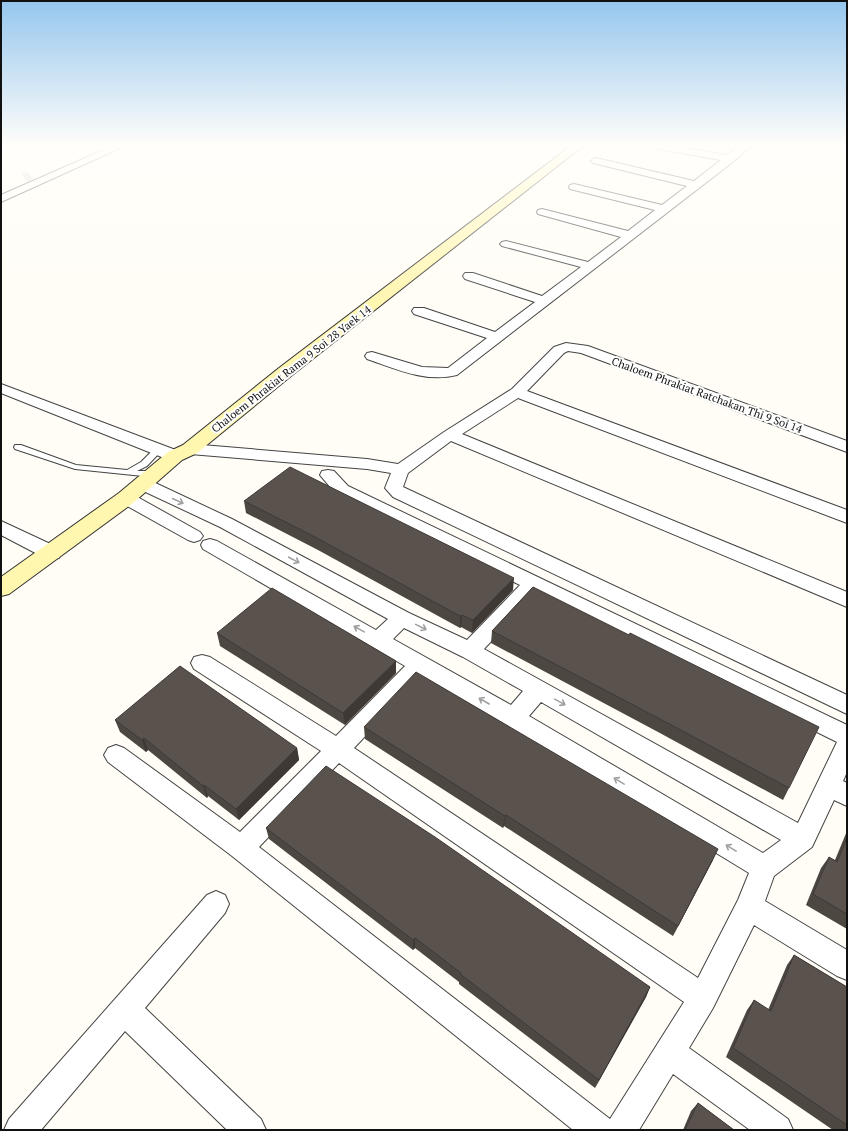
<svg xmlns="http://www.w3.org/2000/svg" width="848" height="1131" font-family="'PT Serif',serif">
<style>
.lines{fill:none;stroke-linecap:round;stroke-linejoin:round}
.street-tunnel{stroke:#dbdad3;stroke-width:10;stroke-dasharray:10 5.5;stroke-linecap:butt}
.lane-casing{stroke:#444;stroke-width:2}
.street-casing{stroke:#444;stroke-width:2}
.secondary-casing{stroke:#333;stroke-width:2}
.lane{fill:#fff;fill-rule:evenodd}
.street{fill:#fff;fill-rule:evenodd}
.secondary{fill:#fff6b0;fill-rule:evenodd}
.wall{fill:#4d4742}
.shaded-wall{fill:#3f3936}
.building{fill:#5a524d;stroke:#3f3936}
.oneway{stroke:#a0a0a0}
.labels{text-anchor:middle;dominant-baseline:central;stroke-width:4;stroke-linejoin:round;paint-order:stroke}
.far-street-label{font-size:11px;fill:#111;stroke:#fff}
</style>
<rect width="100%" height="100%" fill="#fffdf5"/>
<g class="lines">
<!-- street-tunnel -->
<path class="street-tunnel" d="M 25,179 L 30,175"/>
<defs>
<path id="lane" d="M 15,445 L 21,445 L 76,465 L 127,470 L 141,462 L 156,447 L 159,447 L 163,449 L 147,466 L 137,471 L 153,471 L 157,473 L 156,475 L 143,476 L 75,469 L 15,449 L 14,447 Z"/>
<g id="street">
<path d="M 115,145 L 127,145 L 1,202 L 1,195 Z"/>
<path d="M 648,145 L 667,145 L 727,155 L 741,145 L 752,145 L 734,161 L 457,375 C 426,383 396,369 367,359 L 365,356 L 367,353 L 372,352 L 422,367 L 448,368 L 487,338 L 414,314 L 412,311 L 414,308 L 424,308 L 495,332 L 535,302 L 465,279 L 463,276 L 465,273 L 473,273 L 542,296 L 581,267 L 502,246 L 500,244 L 502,242 L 506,241 L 588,262 L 621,237 L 538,214 L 537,212 L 538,210 L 542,209 L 628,231 L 655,210 L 570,189 L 569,187 L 570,185 L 574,184 L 662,205 L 687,186 L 593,163 L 591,161 L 593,159 L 596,158 L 694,181 L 721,160 L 653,148 Z"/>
<path d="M 566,343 L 588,346 L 847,441 L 847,452 L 581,353 L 568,351 L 564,353 L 527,391 L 847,510 L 847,523 L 518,398 L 462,434 L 847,592 L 847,607 L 451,441 L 408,473 L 403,487 L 847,695 L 847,714 L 393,497 L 385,488 L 391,473 L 367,469 L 190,454 L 184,452 L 182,449 L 184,446 L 190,444 L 367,459 L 398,464 L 444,432 L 512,389 L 554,347 Z"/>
<path d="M 1,384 L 181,452 L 183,456 L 181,460 L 175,461 L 169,460 L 1,393 Z"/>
<path d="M 328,470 L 334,471 L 348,486 L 847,725 L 847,772 L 843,781 L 847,783 L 847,806 L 834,800 L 812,847 L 774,876 L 765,901 L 847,950 L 847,980 L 837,976 L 754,925 L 713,1008 L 689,1048 L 788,1119 L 793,1130 L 750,1130 L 673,1074 L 639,1130 L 573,1130 L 232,856 L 108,762 L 104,755 L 108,748 L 116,745 L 124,748 L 240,832 L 321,751 L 194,669 L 191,663 L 194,657 L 202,655 L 210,657 L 336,736 L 405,666 L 203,549 L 201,545 L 203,541 L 210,539 L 217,541 L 376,630 L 388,619 L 220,527 L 137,488 L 134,484 L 137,480 L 143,479 L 149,480 L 232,519 L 409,613 L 467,640 L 520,585 L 336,494 L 320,475 L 322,471 ZM 536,593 L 837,742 L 798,823 L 484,649 ZM 404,628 L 463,657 L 523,691 L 511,705 L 393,639 ZM 422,676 L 506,725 L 749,873 L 738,900 L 698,978 L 354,748 ZM 541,702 L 781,840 L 763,853 L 529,716 ZM 339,763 L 684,1002 L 610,1119 L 259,847 Z"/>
<path d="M 126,492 L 132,494 L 200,532 L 203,536 L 200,540 L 194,542 L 188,540 L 120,502 L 117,498 L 120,494 Z"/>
<path d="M 1,521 L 59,548 L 61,553 L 59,558 L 52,559 L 45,558 L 1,535 Z"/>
<path d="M 216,891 L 225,895 L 229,904 L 225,913 L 145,1008 L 261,1119 L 266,1130 L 227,1130 L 125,1031 L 41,1130 L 4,1130 L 9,1119 L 207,895 Z"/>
</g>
<path id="secondary" d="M 572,145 L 584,145 L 291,376 L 197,453 L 182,460 L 133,503 L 9,594 L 1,596 L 1,577 L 119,493 L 168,452 L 183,445 L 279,368 Z"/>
</defs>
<!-- lane casing -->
<use href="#lane" class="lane-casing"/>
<!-- street casing -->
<use href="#street" class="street-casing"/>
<!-- secondary casing -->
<use href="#secondary" class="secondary-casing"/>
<!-- lane -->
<use href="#lane" class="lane"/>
<!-- street -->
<use href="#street" class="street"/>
<!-- secondary -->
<use href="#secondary" class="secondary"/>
</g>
<!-- wall -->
<g class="wall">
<path d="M 244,501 L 513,590 L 472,633 L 461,627 L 460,628 L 318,550 L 246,513 Z"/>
<path d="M 533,587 L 789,788 L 783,800 L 658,732 L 491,643 L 492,631 Z"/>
<path d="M 217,633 L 396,673 L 345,725 L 220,646 Z"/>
<path d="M 115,720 L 297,748 L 299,760 L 239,820 L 208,796 L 207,798 L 148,750 L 146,752 L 120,732 Z"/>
<path d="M 364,727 L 713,860 L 673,936 L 504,826 L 503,828 L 365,739 Z"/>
<path d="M 266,828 L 650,987 L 646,997 L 595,1088 L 459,984 L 459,982 L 415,948 L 413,950 L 269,839 Z"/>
<path d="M 847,831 L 847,929 L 806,905 L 821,868 L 829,857 L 835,860 Z"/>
<path d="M 794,955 L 847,987 L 847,1130 L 833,1130 L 726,1057 L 747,1010 L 754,1000 L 768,1010 L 787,965 Z"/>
<path d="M 698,1103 L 734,1130 L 683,1130 L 691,1111 Z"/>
</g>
<!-- shaded-wall -->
<g class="shaded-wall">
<path d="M 514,578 L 513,590 L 472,633 L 473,620 Z"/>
<path d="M 462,615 L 461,627 L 460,628 L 460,616 Z"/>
<path d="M 396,661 L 396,673 L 345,725 L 343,713 Z"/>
<path d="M 144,738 L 148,750 L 146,752 L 142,740 Z"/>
<path d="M 297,748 L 299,760 L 239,820 L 236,809 Z"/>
<path d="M 204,785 L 208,796 L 207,798 L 203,786 Z"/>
<path d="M 506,815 L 504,826 L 503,828 L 505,816 Z"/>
<path d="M 718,849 L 713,860 L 673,936 L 678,926 Z"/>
<path d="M 415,938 L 415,948 L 413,950 L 413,940 Z"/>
<path d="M 650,987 L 646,997 L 595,1088 L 599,1080 Z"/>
</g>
<!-- building -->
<g class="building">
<path d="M 290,467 L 514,578 L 473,620 L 462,615 L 460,616 L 317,538 L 244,501 Z"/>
<path d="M 533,587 L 629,635 L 630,633 L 819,727 L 789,788 L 662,720 L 492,631 Z"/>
<path d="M 272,588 L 396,661 L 343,713 L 217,633 Z"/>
<path d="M 180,666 L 297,748 L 236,809 L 204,785 L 203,786 L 144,738 L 142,740 L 115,720 Z"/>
<path d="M 416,672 L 718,849 L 678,926 L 506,815 L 505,816 L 364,727 Z"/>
<path d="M 326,766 L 435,837 L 650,987 L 599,1080 L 460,974 L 461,973 L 415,938 L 413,940 L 266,828 Z"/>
<path d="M 847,838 L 847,914 L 813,894 L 829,857 L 837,862 Z"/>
<path d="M 794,955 L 847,987 L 847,1125 L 733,1048 L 754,1000 L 771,1011 Z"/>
<path d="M 698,1103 L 734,1130 L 685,1130 Z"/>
</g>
<!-- one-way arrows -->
<defs><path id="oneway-shaft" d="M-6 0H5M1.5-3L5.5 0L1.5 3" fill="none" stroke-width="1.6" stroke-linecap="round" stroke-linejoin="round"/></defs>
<g class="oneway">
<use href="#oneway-shaft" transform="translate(178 501) rotate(25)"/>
<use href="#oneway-shaft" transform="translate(294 560) rotate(28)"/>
<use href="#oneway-shaft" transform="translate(421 627) rotate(26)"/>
<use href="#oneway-shaft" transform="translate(359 629) rotate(-151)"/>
<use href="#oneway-shaft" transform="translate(484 701) rotate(-150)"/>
<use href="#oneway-shaft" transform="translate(560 702) rotate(29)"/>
<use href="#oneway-shaft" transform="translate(619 781) rotate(-149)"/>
<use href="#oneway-shaft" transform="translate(731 848) rotate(-149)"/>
</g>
<!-- sky -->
<linearGradient id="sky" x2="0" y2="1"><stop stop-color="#95c6ee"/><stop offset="0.48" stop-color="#fffefa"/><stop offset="1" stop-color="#fffefa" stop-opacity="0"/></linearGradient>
<rect width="848" height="303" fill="url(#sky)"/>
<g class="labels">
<!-- far-street labels -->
<g class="far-street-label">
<text transform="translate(291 369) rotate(-38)">Chaloem Phrakiat Rama 9 Soi 28 Yaek 14</text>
<text transform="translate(707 395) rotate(20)">Chaloem Phrakiat Ratchakan Thi 9 Soi 14</text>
</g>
</g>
<!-- border -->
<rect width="848" height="1131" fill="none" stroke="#111111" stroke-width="4"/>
</svg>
